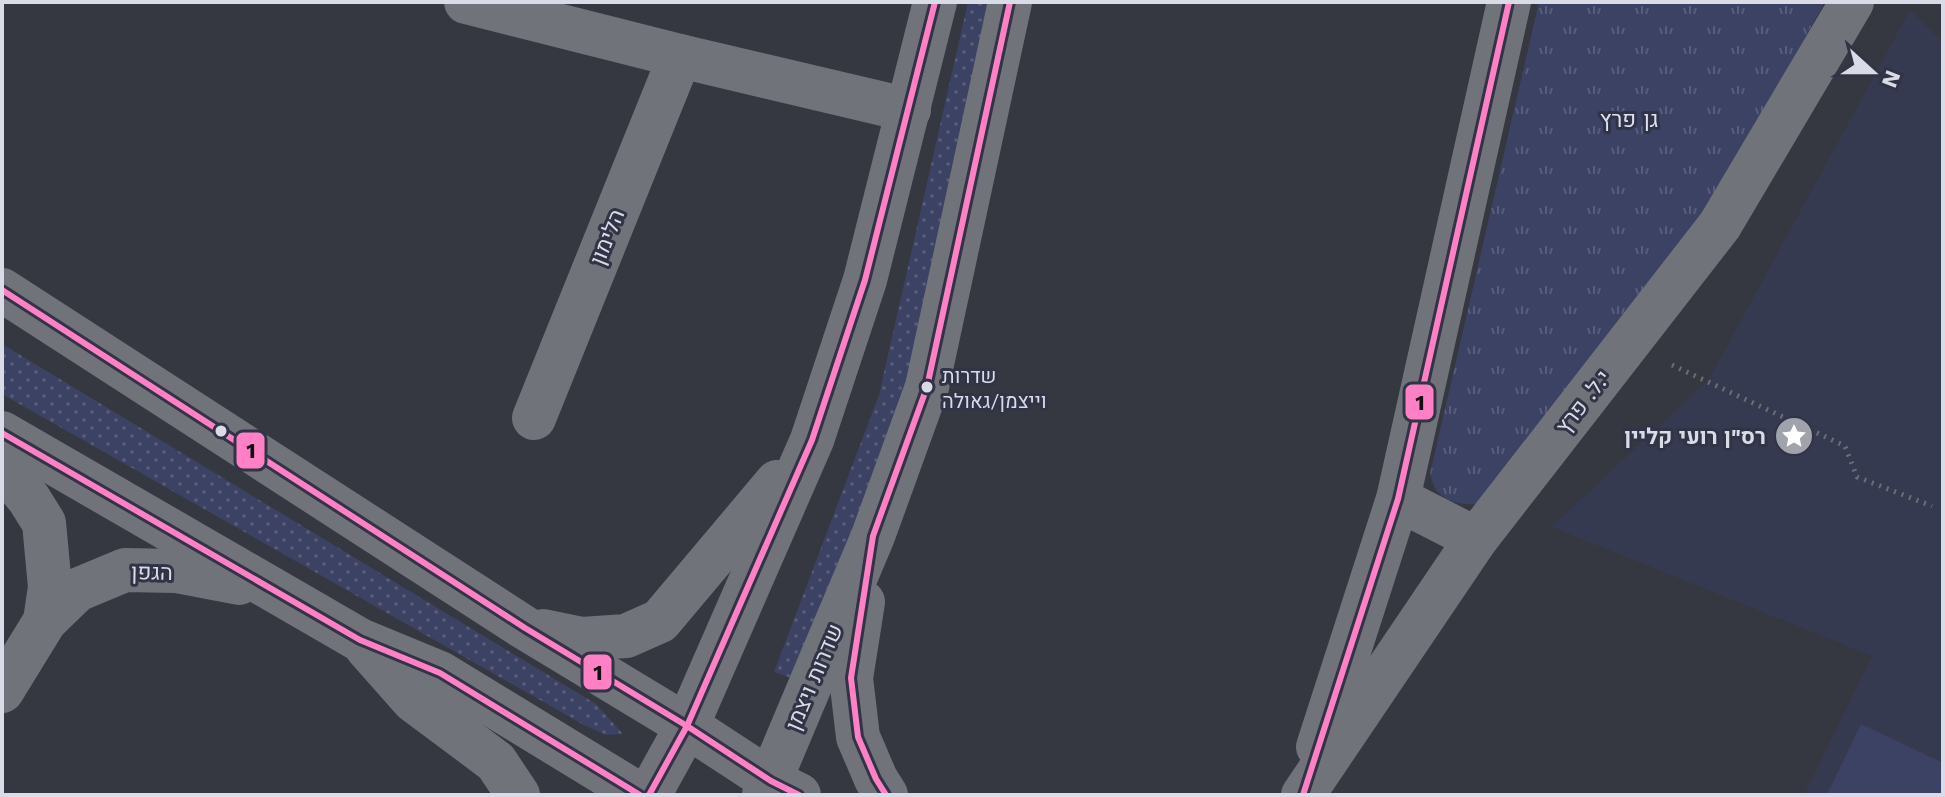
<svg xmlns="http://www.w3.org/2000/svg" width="1945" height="797" font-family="'Work Sans',Heebo,sans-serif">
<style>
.built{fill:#363a50}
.grass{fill:url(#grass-dots)}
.park{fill:url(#park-tufts)}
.garden{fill:#3c4264}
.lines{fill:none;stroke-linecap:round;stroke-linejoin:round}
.path{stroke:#6c6e75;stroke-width:5;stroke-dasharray:2 6;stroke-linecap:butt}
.street{stroke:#71737a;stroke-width:44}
.secondary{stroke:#71737a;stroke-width:44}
.bus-1-casing{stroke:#313446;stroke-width:12}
.bus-1{stroke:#ff80c5;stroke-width:6}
.bus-dot{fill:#d9dbe6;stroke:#313446;stroke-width:3}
.labels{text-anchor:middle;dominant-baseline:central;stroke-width:6;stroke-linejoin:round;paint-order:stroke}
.bus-label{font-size:20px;fill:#d9dbe6;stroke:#313446;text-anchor:start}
.park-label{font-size:22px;fill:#dde0f2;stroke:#313446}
.street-label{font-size:22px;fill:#d9dbe6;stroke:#313446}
.poi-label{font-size:22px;font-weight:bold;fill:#d9dbe6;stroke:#313446;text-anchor:end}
.line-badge{stroke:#313446;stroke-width:3}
.pale-badge-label{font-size:22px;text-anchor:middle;font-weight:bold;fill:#111}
</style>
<defs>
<pattern id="grass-dots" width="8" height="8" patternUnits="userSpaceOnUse" patternTransform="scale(2)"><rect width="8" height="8" fill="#3c4264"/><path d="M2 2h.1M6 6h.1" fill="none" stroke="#585d7a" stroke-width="1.8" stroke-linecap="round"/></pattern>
<pattern id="park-tufts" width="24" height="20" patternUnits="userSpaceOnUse" patternTransform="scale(2)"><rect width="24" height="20" fill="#3c4264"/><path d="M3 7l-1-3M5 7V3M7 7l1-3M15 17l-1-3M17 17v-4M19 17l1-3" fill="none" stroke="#585d7a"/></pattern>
</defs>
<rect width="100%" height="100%" fill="#363841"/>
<!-- built -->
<path class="built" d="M 1910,10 L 1943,42 L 1943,795 L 1804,795 L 1872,656 L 1552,527 L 1709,379 Z"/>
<!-- grass -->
<g class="grass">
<path d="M 968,2 L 989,2 L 897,425 L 794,679 L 774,672 L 879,395 Z"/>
<path d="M 2,344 L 596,704 L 623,734 L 606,735 L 584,725 L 2,394 Z"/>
</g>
<!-- park -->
<path class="park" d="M 1539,2 L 1825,2 L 1706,213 L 1488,503 C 1471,505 1451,506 1438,492 C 1434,488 1432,479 1430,474 Z"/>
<!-- garden -->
<path class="garden" d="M 1861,724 L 1943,763 L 1943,795 L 1827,795 Z"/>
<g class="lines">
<!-- path -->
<path class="path" d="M 1672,365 L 1845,446 L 1857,477 L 1932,506"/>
<!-- street -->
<g class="street">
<path d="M 466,2 L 680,56 L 909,110"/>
<path d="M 534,418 L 680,56"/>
<path d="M 1398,499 L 1476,539"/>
<path d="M 1318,747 L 1398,499 L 1509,2"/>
<path d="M 1303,795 L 1476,539 L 1720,225 L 1852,2"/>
</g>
<!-- secondary -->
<g class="secondary">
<path d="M 2,290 L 525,628 L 687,726 L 771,781 L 799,795"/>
<path d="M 2,433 L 360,640 L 440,673 L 640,795"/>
<path d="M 2,466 L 29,499 L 44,523 L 50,587 L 45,621"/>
<path d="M 863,602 L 851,678 L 858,737 L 876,779 L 886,795"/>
<path d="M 543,631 L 582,639 L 626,636 L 660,621 L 777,482"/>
<path d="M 367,648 L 413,700 L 496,762 L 518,795"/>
<path d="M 2,691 L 45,621 L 77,590 L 125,570 L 176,571 L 239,583"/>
<path d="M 649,795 L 687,726 L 812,440 L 865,280 L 935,2"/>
<path d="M 764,795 L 873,536 L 927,387 L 1010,2"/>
</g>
<defs>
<g id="bus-1">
<path d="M 2,290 L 525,628 L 687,726 L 771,781 L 799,795"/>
<path d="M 2,433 L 360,640 L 440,673 L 640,795"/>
<path d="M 649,795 L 687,726 L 812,440 L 865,280 L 935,2"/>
<path d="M 886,795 L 876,779 L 858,737 L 851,678 L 873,536 L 927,387 L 1010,2"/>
<path d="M 1303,795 L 1398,499 L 1509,2"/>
</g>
</defs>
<!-- bus-1 casing -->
<use href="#bus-1" class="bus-1-casing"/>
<!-- bus-1 -->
<use href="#bus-1" class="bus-1"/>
</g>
<!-- icons -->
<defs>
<symbol id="sight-disc" viewBox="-11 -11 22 22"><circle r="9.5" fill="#a0a2ac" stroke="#313446"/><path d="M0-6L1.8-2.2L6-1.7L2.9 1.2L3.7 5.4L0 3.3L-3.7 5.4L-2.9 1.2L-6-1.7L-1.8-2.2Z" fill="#fff"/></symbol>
</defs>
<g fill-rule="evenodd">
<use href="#sight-disc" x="1772" y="414" width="44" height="44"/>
</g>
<!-- markers -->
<g class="bus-dot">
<circle cx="927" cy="387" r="7"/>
<circle cx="221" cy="431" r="7"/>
</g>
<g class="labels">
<!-- bus labels -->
<g class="bus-label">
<text x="942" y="376">שדרות<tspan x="942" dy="25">וייצמן/גאולה</tspan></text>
</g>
<!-- park labels -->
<g class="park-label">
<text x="1629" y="119">גן פרץ</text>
</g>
<!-- street labels -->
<g class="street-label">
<text transform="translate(607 237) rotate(-68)">הלימון</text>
<text transform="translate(1583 402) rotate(-52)">י.ל. פרץ</text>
<text transform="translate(152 572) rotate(1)">הגפן</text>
<text transform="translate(814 677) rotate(-67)">שדרות ויצמן</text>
</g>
<!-- poi labels -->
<g class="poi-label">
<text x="1766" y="436">רס"ן רועי קליין</text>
</g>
</g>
<g class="line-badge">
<rect x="1404" y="383" width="31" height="38" rx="8" fill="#ff80c5"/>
<rect x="235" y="431" width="31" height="39" rx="8" fill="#ff80c5"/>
<rect x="582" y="653" width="31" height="38" rx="8" fill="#ff80c5"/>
</g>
<g class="pale-badge-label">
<text x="1420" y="410">1</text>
<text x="251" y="458">1</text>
<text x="598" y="680">1</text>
</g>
<!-- border -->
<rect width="1945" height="797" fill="none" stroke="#d9dbe6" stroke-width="8"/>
<!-- north arrow -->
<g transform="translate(1873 72) rotate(111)" stroke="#313446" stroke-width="6" paint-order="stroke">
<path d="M0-6L14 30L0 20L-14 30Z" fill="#d9dbe6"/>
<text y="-12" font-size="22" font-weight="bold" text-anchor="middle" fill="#d9dbe6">N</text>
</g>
</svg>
